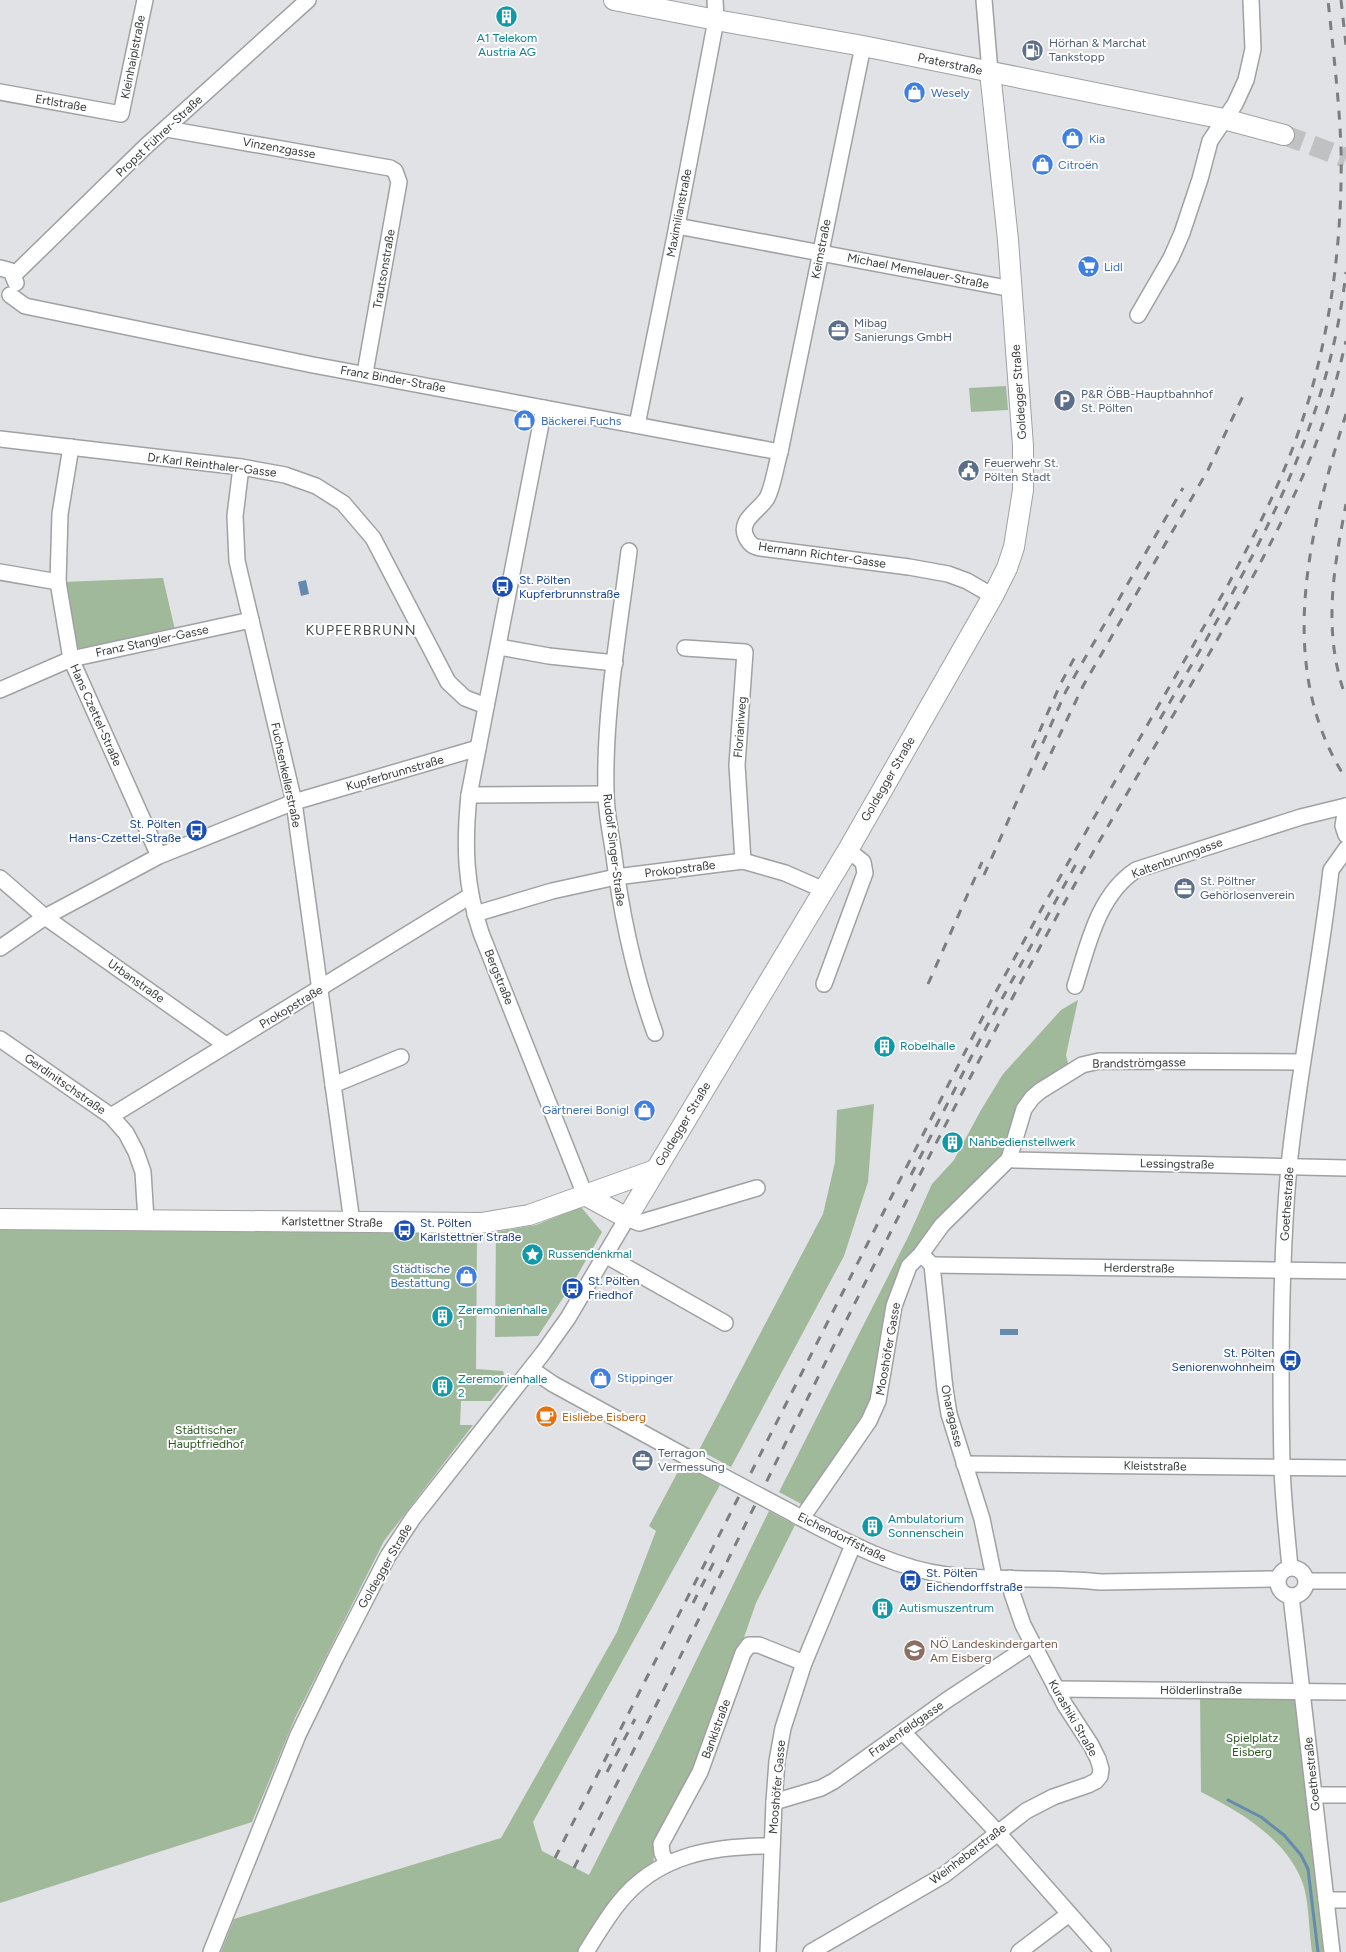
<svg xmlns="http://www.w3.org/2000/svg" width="1346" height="1952" font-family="Figtree,sans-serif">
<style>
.green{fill:#a0b99a}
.water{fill:#648bae}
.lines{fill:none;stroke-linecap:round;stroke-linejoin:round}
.stream{stroke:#648bae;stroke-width:3}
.major-tunnel{stroke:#bfc1c3;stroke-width:20;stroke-dasharray:20 10;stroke-linecap:butt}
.minor-casing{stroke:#9fa1a3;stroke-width:18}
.major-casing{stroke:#9fa1a3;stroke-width:22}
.minor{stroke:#fff;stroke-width:15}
.major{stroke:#fff;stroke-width:20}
.rail{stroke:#7b7d7f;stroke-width:3;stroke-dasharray:9 9;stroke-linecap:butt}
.minor-bridge-casing{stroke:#9fa1a3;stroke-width:18;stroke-linecap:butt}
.minor-bridge{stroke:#fff;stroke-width:15}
.labels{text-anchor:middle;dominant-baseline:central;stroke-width:4;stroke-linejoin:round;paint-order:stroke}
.culture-label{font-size:12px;fill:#0d838f;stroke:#fff;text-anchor:start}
.service-label{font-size:12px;fill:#4e5e75;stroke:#fff;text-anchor:start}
.street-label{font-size:12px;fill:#3a3b3c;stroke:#fff}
.shop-label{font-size:12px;fill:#366cbe;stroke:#fff;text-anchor:start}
.transit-label{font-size:12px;fill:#164399;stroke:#fff;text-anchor:start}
.food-label{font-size:12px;fill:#c56008;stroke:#fff;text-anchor:start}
.park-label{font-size:12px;fill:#2a5720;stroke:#fff}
.education-label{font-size:12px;fill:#785e54;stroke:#fff;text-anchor:start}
.neighbourhood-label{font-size:14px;letter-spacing:1px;fill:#494a4d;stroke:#fff}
</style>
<rect width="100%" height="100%" fill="#e0e2e5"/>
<!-- green -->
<g class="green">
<path d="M 1006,386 L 1008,410 L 971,412 L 969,388 Z"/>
<path d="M 163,578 L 175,630 L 83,650 L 73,646 L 62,582 Z"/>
<path d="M 1078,1000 L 1066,1055 L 1069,1068 L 1023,1104 L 1002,1153 L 995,1166 L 907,1263 L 876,1400 L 805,1506 L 779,1492 L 909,1235 L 932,1184 L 954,1160 L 981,1110 L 1003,1074 L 1061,1010 Z"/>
<path d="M 874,1104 L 868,1182 L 844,1256 L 731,1467 L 699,1450 L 823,1214 L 835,1162 L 837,1110 Z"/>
<path d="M 581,1207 L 602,1232 L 573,1283 L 538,1336 L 495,1337 L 496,1232 L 536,1225 Z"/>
<path d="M 0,1228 L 477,1232 L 476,1369 L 503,1371 L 506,1382 L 491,1401 L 461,1401 L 460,1425 L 473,1425 L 384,1541 L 295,1718 L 252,1822 L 0,1903 Z"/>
<path d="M 682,1464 L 720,1485 L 533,1822 L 542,1851 L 589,1875 L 658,1739 L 769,1511 L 795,1525 L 756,1603 L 698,1769 L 655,1844 L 653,1866 L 579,1952 L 221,1952 L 234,1919 L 501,1838 L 617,1632 L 656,1531 L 649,1526 Z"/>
<path d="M 1200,1695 L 1296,1696 L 1325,1952 L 1312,1952 C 1309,1932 1309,1906 1304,1887 C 1290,1841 1241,1812 1201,1792 Z"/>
</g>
<!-- water -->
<g class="water">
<path d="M 306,580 L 309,594 L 301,596 L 298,582 Z"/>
<rect x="1000" y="1329" width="18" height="6"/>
</g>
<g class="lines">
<!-- stream -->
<path class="stream" d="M 1228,1800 L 1261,1817 L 1284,1835 L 1301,1855 L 1308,1869 L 1318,1952"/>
<!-- major-tunnel -->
<path class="major-tunnel" d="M 1284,135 L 1346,158"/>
<defs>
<g id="minor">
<path d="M 984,0 L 990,72"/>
<path d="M 863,46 L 780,452 C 776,465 773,487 767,498 C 759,511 738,520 746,537 C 750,545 754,547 761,548 L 909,567 L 948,574 L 967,581 L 993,596"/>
<path d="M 0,92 L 121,114 L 145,0"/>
<path d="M 167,129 L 390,168 L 395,171 L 399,182 L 365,373"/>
<path d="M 677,226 L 1012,289"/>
<path d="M 0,268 L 11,271 L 16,283"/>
<path d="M 14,275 L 145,147 L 308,0"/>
<path d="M 10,295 L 25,306 L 313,365 L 780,452"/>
<path d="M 1138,315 L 1171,258 L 1182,233 L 1200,179 L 1210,141 L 1235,104 L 1246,80 L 1253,49 L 1251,0"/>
<path d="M 544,408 L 469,795 C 464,845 465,886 481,933 L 585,1195"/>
<path d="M 637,425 L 676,231 L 716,20 L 715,0"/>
<path d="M 0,439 L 241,467 L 285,475 L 316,486 L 343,503 L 373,538 L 448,682 L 465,698 L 486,706"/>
<path d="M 71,447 L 60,514 L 58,582 L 71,659 L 159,856"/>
<path d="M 241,467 L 235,516 L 237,561 L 294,802 L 352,1222"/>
<path d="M 629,551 C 619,631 604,712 606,792 C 606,811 610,830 613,849 C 621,913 633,972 655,1033"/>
<path d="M 0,572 L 58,582"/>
<path d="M 499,647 L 549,656 L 615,663"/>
<path d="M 685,648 L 745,652 L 737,765 L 743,861"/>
<path d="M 0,690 L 71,659 L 251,620"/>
<path d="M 469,795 L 606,794"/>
<path d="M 1346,806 L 1343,826 L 1346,835"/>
<path d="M 0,878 L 45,917 L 226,1045"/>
<path d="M 475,914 L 552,891 L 616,877 L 743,861 L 785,873 L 824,890"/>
<path d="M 0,948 L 45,917 L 159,856 L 294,802 L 478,748"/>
<path d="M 824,984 L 865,873 L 863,862 L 848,850"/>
<path d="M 1075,986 C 1088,945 1098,895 1136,870 L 1301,817 L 1346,806"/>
<path d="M 0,1039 L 111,1116 L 126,1133 L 136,1152 L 143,1172 L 146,1220"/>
<path d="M 333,1085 L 401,1057"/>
<path d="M 111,1116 L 470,896"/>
<path d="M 1009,1159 L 1015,1160 L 1346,1168"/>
<path d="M 605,1255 L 725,1323"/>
<path d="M 926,1259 L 932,1265 L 945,1389 L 949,1414 L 982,1519 L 994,1577"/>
<path d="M 932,1265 L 1346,1271"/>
<path d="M 531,1369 L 553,1384 L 694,1461"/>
<path d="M 964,1464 L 1346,1468"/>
<path d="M 795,1515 C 844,1540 892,1568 947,1575 C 998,1582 1050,1576 1101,1582 L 1278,1579"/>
<path d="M 802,1518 L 869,1421 L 878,1401 L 894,1306 L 909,1266 L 921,1254 L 942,1225 L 1009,1159 L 1024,1109 L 1032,1098 L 1040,1091 L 1082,1065 L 1099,1061 L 1302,1062"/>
<circle cx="1292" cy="1582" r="14"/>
<path d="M 1290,1568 C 1287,1534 1283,1500 1282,1466 C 1280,1366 1280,1265 1289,1166 C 1299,1067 1320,969 1331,870 L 1346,849"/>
<path d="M 1306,1581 L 1346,1581"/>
<path d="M 1291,1596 L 1332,1952"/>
<path d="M 1056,1689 L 1346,1692"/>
<path d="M 903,1732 L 998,1833 L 1103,1952"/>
<path d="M 1314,1795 L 1346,1795"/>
<path d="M 774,1802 L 821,1788 L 834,1781 L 947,1700 L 1032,1644"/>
<path d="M 667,1864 L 662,1853 L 661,1844 L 700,1772 L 743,1653 L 749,1645 L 759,1645 L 804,1663"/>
<path d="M 1326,1900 L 1346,1900"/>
<path d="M 211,1952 L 298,1735 L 335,1659 L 388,1556 L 413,1518 L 543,1353 L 568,1318 L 627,1218 L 639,1223 L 757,1188"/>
<path d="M 586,1952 C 596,1936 606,1919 618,1904 C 657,1854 713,1846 772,1846"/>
<path d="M 768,1952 L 774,1802 L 777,1761 L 783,1728 L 804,1663 L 853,1545"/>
<path d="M 811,1952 L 944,1875 L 1026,1811 L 1053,1797 L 1088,1785 L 1096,1781 L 1100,1776 L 1101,1769 L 1098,1759 L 1091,1745 L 1065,1705 L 1023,1625 L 1012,1593 L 1010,1578"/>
<path d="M 1019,1952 L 1069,1914"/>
</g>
<g id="major">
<path d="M 614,0 L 716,20 L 863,46 L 1224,119 L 1284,135"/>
<path d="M 585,1195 L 627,1218 L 848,850 L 993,596 L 1007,568 L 1014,547 L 1023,490 L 1023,446 L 1008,240 L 990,72"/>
<path d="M 0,1219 L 481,1223 L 529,1215 L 655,1170"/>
</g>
</defs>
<!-- minor casing -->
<use href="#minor" class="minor-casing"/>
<!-- major casing -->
<use href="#major" class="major-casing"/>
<!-- minor -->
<use href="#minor" class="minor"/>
<!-- major -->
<use href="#major" class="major"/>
<!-- rail -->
<g class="rail">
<path d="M 1341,0 L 1346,45"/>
<path d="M 1346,414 C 1309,531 1274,667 1346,779"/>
<path d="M 1343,689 C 1323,627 1334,567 1346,504"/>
<path d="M 1160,719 C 1244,575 1327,441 1346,272"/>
<path d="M 1032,748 L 1061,683 L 1077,653"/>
<path d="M 1043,770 L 1083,686 L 1208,470 L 1243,396"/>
<path d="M 984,875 L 1066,691 L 1183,488"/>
<path d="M 928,984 L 982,862"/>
<path d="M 911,1175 L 986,1028 L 1076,864"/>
<path d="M 693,1603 L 716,1558"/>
<path d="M 607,1772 L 635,1719"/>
<path d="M 555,1858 L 993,997 L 1041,910 L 1229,583 C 1254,536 1278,489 1296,439 C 1329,347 1343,245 1341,147 C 1339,98 1333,49 1328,0"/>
<path d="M 574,1868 C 727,1569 868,1264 1028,969 C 1076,880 1127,793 1178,707 C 1221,633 1266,559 1301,480 C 1321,436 1335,388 1346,341"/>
</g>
<defs>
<path id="minor-bridge" d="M 694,1461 L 794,1514"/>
</defs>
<!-- minor-bridge casing -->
<use href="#minor-bridge" class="minor-bridge-casing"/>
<!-- minor-bridge -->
<use href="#minor-bridge" class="minor-bridge"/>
</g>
<!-- icons -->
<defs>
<symbol id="building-disc" viewBox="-11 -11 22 22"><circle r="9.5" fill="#0f9aa8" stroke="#fff"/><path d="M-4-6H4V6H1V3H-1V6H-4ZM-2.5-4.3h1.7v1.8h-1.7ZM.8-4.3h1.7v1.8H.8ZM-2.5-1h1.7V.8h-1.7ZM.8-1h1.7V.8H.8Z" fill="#fff"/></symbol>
<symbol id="fuel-disc" viewBox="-11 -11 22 22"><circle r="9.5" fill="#5c6f8a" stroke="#fff"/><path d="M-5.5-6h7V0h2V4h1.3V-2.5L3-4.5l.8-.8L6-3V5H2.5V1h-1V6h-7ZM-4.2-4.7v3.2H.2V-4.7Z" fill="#fff"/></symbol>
<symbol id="shop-disc" viewBox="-11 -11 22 22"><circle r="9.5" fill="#3f7fe0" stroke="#fff"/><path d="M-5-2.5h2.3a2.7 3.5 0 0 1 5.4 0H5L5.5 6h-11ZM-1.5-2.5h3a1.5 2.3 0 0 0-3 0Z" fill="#fff"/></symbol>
<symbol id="supermarket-disc" viewBox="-11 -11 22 22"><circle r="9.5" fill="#3f7fe0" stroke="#fff"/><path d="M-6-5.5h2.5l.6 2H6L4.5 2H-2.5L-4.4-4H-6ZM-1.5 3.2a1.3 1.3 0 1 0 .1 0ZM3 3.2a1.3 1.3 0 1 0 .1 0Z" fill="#fff"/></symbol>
<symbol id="office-disc" viewBox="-11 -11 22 22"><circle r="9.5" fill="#5c6f8a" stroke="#fff"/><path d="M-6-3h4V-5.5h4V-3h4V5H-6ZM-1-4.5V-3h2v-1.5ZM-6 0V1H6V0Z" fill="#fff"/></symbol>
<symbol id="parking-disc" viewBox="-11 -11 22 22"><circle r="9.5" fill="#5c6f8a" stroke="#fff"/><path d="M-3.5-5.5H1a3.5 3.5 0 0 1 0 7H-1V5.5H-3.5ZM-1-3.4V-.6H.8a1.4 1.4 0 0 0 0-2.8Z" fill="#fff"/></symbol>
<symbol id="civic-disc" viewBox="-11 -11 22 22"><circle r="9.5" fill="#5c6f8a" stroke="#fff"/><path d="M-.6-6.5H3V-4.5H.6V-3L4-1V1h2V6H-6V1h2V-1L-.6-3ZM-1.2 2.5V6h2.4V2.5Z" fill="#fff"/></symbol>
<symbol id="bus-disc" viewBox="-11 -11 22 22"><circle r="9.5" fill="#1a4fb4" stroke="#fff"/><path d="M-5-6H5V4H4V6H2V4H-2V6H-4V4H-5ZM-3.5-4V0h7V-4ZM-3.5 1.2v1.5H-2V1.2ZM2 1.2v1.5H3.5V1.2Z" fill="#fff"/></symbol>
<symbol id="sight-disc" viewBox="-11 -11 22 22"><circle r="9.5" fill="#0f9aa8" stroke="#fff"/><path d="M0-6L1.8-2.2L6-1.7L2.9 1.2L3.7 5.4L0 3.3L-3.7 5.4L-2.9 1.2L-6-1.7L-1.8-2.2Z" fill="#fff"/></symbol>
<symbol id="cafe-disc" viewBox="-11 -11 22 22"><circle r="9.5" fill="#e8710a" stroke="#fff"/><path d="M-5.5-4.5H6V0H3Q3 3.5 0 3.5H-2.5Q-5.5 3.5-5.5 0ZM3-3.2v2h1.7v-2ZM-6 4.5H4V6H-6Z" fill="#fff"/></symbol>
<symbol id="school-disc" viewBox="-11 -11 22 22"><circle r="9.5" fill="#8d6e63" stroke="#fff"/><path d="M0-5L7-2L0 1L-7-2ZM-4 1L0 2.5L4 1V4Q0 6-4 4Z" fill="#fff"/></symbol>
</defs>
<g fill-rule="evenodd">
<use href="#building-disc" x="494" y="4" width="25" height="25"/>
<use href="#fuel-disc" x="1020" y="38" width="25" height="25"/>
<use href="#shop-disc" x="902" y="80" width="25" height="25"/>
<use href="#shop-disc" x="1060" y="126" width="25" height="25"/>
<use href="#shop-disc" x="1030" y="152" width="25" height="25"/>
<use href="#supermarket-disc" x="1076" y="254" width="25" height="25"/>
<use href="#office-disc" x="826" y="318" width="25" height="25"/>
<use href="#parking-disc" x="1052" y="388" width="25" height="25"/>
<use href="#shop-disc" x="512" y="408" width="25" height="25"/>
<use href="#civic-disc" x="956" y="458" width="25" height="25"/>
<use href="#bus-disc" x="490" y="574" width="25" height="25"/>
<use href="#bus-disc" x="184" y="818" width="25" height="25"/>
<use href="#office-disc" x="1172" y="876" width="25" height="25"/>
<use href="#building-disc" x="872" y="1034" width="25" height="25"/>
<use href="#shop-disc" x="632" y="1098" width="25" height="25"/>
<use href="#building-disc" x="940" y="1130" width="25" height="25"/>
<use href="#bus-disc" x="392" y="1218" width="25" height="25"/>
<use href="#sight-disc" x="520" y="1242" width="25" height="25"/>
<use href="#shop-disc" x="454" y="1264" width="25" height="25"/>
<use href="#bus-disc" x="560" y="1276" width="25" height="25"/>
<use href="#building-disc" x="430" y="1304" width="25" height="25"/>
<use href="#bus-disc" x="1278" y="1348" width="25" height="25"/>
<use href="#shop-disc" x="588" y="1366" width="25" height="25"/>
<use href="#building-disc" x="430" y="1374" width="25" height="25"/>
<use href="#cafe-disc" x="534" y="1404" width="25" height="25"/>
<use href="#office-disc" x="630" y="1448" width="25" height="25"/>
<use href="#building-disc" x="860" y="1514" width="25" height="25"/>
<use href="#bus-disc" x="898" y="1568" width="25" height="25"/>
<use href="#building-disc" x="870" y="1596" width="25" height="25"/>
<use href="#school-disc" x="902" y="1638" width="25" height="25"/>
</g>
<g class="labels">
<!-- culture labels -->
<g class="culture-label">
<text x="507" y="38" text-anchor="middle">A1 Telekom<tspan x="507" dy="14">Austria AG</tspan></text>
<text x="900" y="1046">Robelhalle</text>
<text x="969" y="1142">Nahbedienstellwerk</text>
<text x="548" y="1254">Russendenkmal</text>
<text x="458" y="1310">Zeremonienhalle<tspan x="458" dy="14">1</tspan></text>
<text x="458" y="1379">Zeremonienhalle<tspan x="458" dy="14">2</tspan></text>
<text x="888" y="1519">Ambulatorium<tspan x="888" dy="14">Sonnenschein</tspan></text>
<text x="899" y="1608">Autismuszentrum</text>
</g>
<!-- service labels -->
<g class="service-label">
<text x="1049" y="43">Hörhan &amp; Marchat<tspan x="1049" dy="14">Tankstopp</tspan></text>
<text x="854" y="323">Mibag<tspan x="854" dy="14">Sanierungs GmbH</tspan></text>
<text x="1081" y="394">P&amp;R ÖBB-Hauptbahnhof<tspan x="1081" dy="14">St. Pölten</tspan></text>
<text x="984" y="463">Feuerwehr St.<tspan x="984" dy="14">Pölten Stadt</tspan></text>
<text x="1200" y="881">St. Pöltner<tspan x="1200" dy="14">Gehörlosenverein</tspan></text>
<text x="658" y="1453">Terragon<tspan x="658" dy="14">Vermessung</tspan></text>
</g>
<!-- street labels -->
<g class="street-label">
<text transform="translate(133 57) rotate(-79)">Kleinhaiplstraße</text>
<text transform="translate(950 64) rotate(12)">Praterstraße</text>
<text transform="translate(61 103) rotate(10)">Ertlstraße</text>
<text transform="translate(159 136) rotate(-43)">Propst Führer-Straße</text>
<text transform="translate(279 148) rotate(10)">Vinzenzgasse</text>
<text transform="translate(679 213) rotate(-79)">Maximilianstraße</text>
<text transform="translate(821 249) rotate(-79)">Keimstraße</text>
<text transform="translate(384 269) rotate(-80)">Trautsonstraße</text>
<text transform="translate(918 271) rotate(11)">Michael Memelauer-Straße</text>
<text transform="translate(393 379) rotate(10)">Franz Binder-Straße</text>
<text transform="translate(1019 392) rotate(-94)">Goldegger Straße</text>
<text transform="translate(212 465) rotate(7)">Dr.Karl Reinthaler-Gasse</text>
<text transform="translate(822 555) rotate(8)">Hermann Richter-Gasse</text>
<text transform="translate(152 641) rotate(-12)">Franz Stangler-Gasse</text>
<text transform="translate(96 715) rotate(66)">Hans Czettel-Straße</text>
<text transform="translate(740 727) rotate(-86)">Florianiweg</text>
<text transform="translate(395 773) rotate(-16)">Kupferbrunnstraße</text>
<text transform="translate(286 775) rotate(78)">Fuchsenkellerstraße</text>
<text transform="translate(888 779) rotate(-60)">Goldegger Straße</text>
<text transform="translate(614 850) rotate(83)">Rudolf Singer-Straße</text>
<text transform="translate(1177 858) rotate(-20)">Kaltenbrunngasse</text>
<text transform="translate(680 869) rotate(-7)">Prokopstraße</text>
<text transform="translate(499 977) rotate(68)">Bergstraße</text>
<text transform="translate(136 981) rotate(35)">Urbanstraße</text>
<text transform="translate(291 1007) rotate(-31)">Prokopstraße</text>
<text transform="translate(1139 1063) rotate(-1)">Brandströmgasse</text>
<text transform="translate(65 1084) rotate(35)">Gerdinitschstraße</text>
<text transform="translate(683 1124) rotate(-59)">Goldegger Straße</text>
<text transform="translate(1177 1164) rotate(1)">Lessingstraße</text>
<text transform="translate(1287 1204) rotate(-86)">Goethestraße</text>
<text transform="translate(332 1222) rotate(1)">Karlstettner Straße</text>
<text transform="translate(1139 1268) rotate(1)">Herderstraße</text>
<text transform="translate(888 1349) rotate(-80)">Mooshöfer Gasse</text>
<text transform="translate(952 1416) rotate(77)">Oharagasse</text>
<text transform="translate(1155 1466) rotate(1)">Kleiststraße</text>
<text transform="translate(842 1537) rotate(26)">Eichendorffstraße</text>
<text transform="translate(385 1566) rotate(-60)">Goldegger Straße</text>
<text x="1201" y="1690">Hölderlinstraße</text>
<text transform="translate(1073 1718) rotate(60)">Kurashiki Straße</text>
<text transform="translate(716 1729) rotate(-70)">Banklstraße</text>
<text transform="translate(906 1729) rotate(-35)">Frauenfeldgasse</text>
<text transform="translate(1312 1774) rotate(-96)">Goethestraße</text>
<text transform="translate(777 1787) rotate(-85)">Mooshöfer Gasse</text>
<text transform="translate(968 1854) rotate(-37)">Weinheberstraße</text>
</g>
<!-- shop labels -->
<g class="shop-label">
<text x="931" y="93">Wesely</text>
<text x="1089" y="139">Kia</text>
<text x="1058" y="165">Citroën</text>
<text x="1104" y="267">Lidl</text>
<text x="541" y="421">Bäckerei Fuchs</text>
<text x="629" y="1110" text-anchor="end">Gärtnerei Bonigl</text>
<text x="450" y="1269" text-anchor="end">Städtische<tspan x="450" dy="14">Bestattung</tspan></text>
<text x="617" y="1378">Stippinger</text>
</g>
<!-- transit labels -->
<g class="transit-label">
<text x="519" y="580">St. Pölten<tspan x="519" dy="14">Kupferbrunnstraße</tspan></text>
<text x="181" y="824" text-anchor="end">St. Pölten<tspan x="181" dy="14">Hans-Czettel-Straße</tspan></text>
<text x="420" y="1223">St. Pölten<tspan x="420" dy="14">Karlstettner Straße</tspan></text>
<text x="588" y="1281">St. Pölten<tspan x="588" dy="14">Friedhof</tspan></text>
<text x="1275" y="1353" text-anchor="end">St. Pölten<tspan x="1275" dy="14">Seniorenwohnheim</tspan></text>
<text x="926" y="1573">St. Pölten<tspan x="926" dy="14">Eichendorffstraße</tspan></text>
</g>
<!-- food labels -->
<g class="food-label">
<text x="562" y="1417">Eisliebe Eisberg</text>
</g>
<!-- park labels -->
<g class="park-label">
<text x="206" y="1430">Städtischer<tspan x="206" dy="14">Hauptfriedhof</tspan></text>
<text x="1252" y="1738">Spielplatz<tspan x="1252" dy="14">Eisberg</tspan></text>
</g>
<!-- education labels -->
<g class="education-label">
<text x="930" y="1644">NÖ Landeskindergarten<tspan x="930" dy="14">Am Eisberg</tspan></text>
</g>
<!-- neighbourhood labels -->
<g class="neighbourhood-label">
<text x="361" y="630">KUPFERBRUNN</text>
</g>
</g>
</svg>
